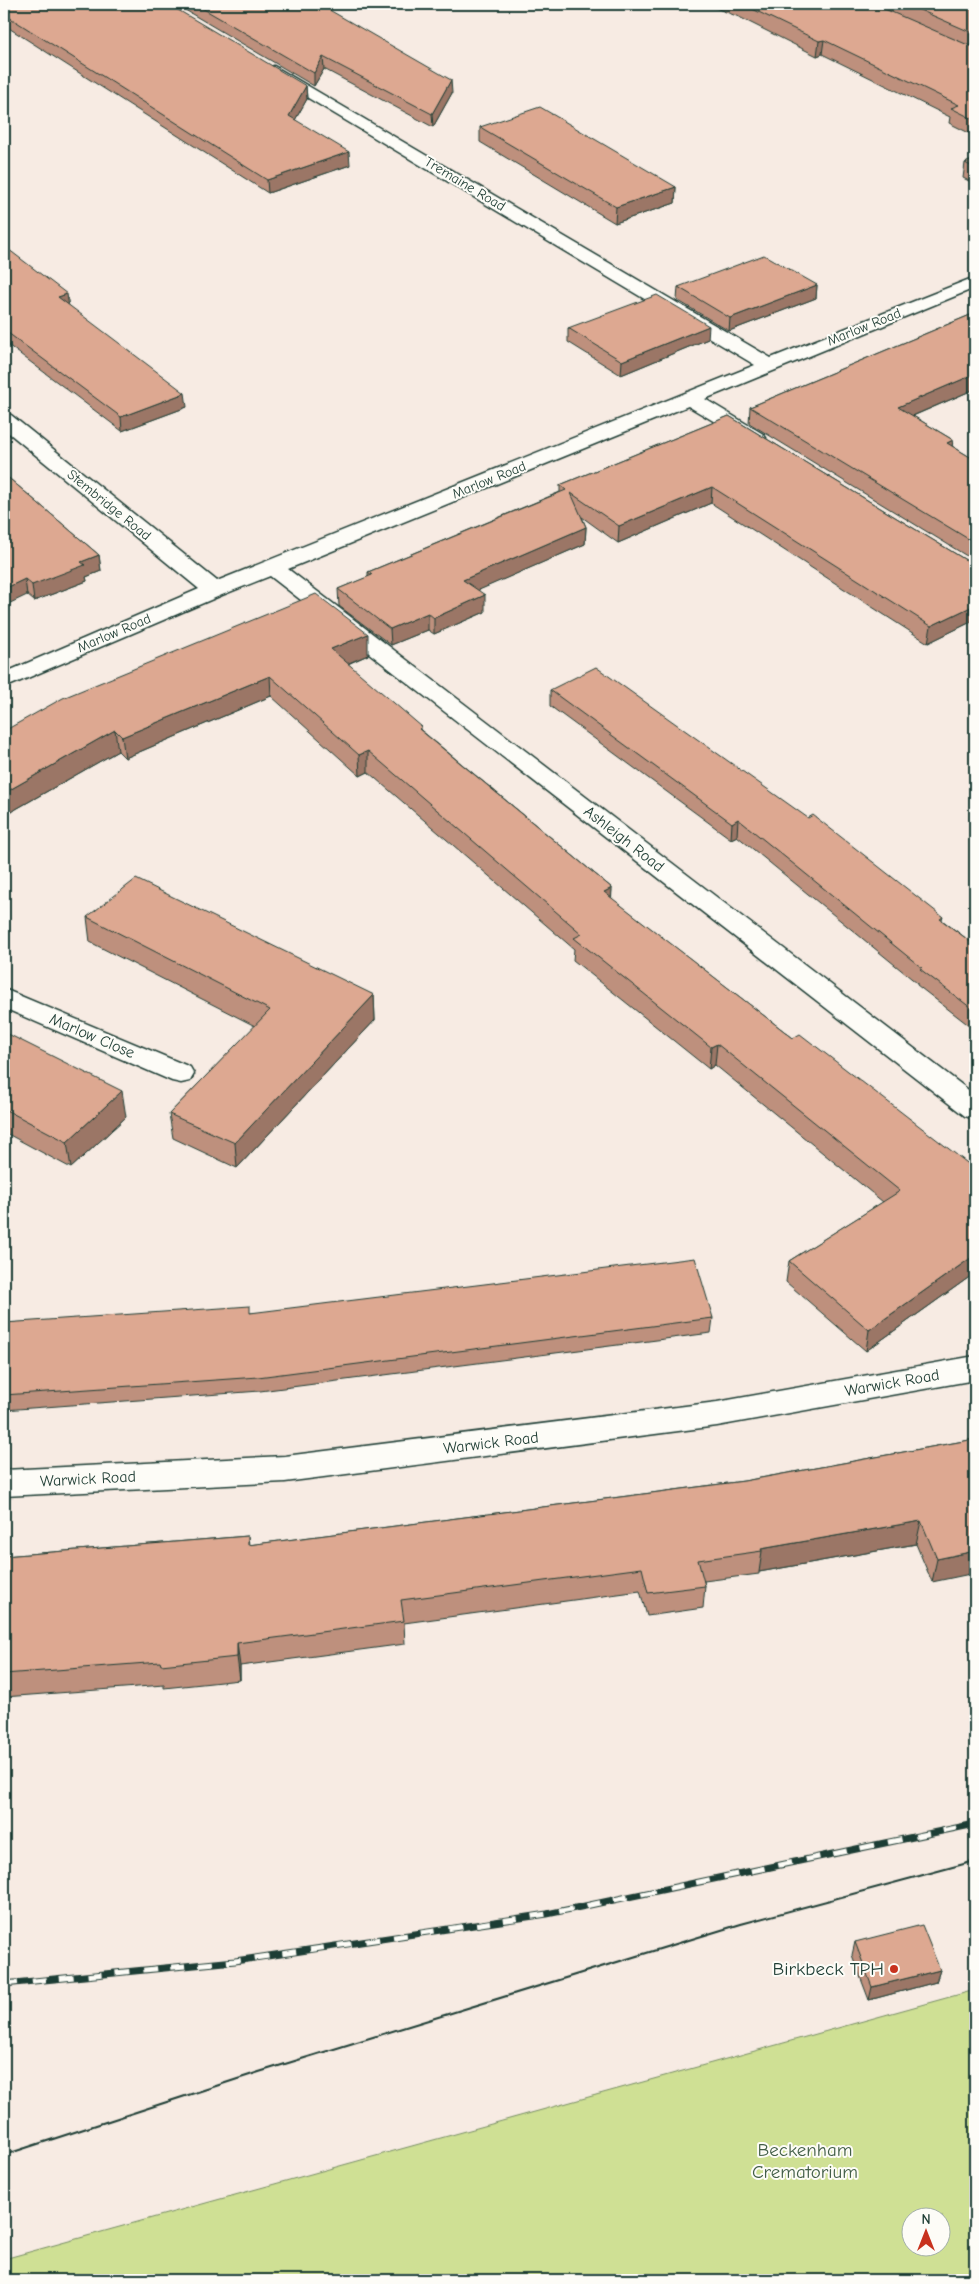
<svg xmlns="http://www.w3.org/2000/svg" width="979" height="2284" font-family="'Comic Neue',sans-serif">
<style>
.green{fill:#cfe094;stroke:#778e64;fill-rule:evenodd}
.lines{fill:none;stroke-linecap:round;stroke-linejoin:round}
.minor-casing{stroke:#1f3d34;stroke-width:3}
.minor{fill:#fdfcf7;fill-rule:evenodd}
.tram{stroke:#1f3d34;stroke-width:2}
.rail-casing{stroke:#1f3d34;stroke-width:7}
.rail{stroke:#fdfcf7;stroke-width:5;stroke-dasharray:14;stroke-linecap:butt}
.wall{fill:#be907d;stroke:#1f3d34}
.shaded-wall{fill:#9b7666;stroke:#1f3d34}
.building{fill:#dda891;stroke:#1f3d34}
.poi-dot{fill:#c8321e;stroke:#fdfcf7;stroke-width:2}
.labels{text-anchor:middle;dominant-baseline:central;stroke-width:4;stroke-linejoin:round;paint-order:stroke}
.far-street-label{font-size:14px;fill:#1f3d34;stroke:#fdfcf7}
.street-label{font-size:16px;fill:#1f3d34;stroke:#fdfcf7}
.near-poi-label{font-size:19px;fill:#1f3d34;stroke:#fdfcf7;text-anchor:end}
.near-park-label{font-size:19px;fill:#425e47;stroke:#fdfcf7}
</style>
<rect width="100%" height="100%" fill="#f7ebe3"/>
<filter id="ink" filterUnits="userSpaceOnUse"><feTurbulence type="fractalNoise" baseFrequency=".02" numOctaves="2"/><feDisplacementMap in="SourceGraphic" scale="10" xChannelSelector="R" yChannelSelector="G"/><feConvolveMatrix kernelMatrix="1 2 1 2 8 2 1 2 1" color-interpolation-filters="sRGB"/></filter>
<g filter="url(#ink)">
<!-- green -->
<path class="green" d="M 975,1990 L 975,2280 L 4,2280 L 4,2259 ZM 912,2216 L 942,2216 L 942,2246 L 912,2246 Z"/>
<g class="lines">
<defs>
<g id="minor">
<path d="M 274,66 L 771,358 L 975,277 L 975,288 L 705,399 L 763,434 L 766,438 L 763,442 L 756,444 L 749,442 L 688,406 L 288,569 L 975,1095 L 975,1119 L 965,1116 L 270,576 L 222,595 L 4,688 L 4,673 L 199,589 L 4,429 L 4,413 L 11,415 L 217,581 L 755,365 L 268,74 L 266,71 L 268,68 Z"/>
<path d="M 4,989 L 190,1067 L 194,1074 L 190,1081 L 181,1083 L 172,1081 L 4,1008 Z"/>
<path d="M 975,1356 L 975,1380 L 717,1426 L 285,1482 L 4,1496 L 4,1470 L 285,1456 L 717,1402 Z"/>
</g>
</defs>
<!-- minor casing -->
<use href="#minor" class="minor-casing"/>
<!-- minor -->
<use href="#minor" class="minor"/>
<!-- tram -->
<path class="tram" d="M 4,2155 L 259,2072 L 741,1924 L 975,1861"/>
<defs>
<path id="rail" d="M 4,1984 L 235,1961 L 547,1914 L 975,1824"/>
</defs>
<!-- rail casing -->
<use href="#rail" class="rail-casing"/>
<!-- rail -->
<use href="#rail" class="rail"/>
</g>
<!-- wall -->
<g class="wall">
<path d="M 4,4 L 306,86 L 307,99 L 295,120 L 350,165 L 268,193 L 4,25 Z"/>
<path d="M 175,4 L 319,4 L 452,93 L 433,127 L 324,69 L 314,86 Z"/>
<path d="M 705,4 L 975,4 L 975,136 L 949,123 L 950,117 L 822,54 L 817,56 L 739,17 Z"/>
<path d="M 480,127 L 676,187 L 675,203 L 615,223 L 480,142 Z"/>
<path d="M 975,159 L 975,184 L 963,178 L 965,163 Z"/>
<path d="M 4,246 L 68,305 L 187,407 L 122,431 L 4,342 Z"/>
<path d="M 817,285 L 816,298 L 729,331 L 677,300 L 678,287 Z"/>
<path d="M 975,313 L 975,389 L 913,416 L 953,440 L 952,446 L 975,460 L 975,561 L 749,423 L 750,407 Z"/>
<path d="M 568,328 L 708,339 L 621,375 L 568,342 Z"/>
<path d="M 729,416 L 969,562 L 975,562 L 975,620 L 928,643 L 711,503 L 618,543 L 582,517 L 586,527 L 585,544 L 478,590 L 485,612 L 434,634 L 428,630 L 391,645 L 339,606 L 338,589 L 368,577 L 368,572 L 560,492 L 560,485 Z"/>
<path d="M 4,474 L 99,555 L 101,571 L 86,577 L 87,581 L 34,601 L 27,595 Z"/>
<path d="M 368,655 L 348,664 L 422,731 L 612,888 L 611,898 L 793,1038 L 975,1169 L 975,1274 L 975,1273 L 866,1351 L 786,1282 L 789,1261 L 883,1202 L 715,1065 L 709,1069 L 573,960 L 574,949 L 368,772 L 360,776 L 271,696 L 125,758 L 118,751 L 16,809 L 4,818 L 4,731 Z"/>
<path d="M 975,660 L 975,675 L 973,673 Z"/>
<path d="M 550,690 L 943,917 L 942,920 L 975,945 L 975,1030 L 917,985 L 917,983 L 737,836 L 731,839 L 550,706 Z"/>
<path d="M 87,917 L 374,995 L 375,1020 L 237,1168 L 173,1138 L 169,1114 L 255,1026 L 90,942 Z"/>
<path d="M 4,1032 L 126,1117 L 71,1168 L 4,1132 Z"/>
<path d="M 250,1313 L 713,1318 L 711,1333 L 260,1391 L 4,1410 L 4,1323 Z"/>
<path d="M 975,1439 L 932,1582 L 916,1544 L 759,1572 L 759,1574 L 704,1581 L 705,1586 L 703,1608 L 647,1616 L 640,1591 L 404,1623 L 405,1644 L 240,1666 L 240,1680 L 164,1688 L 164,1685 L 4,1697 L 4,1556 L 248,1536 L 249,1545 L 744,1481 Z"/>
<path d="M 855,1942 L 940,1970 L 936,1982 L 869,2000 L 852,1955 Z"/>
</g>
<!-- shaded-wall -->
<g class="shaded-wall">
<path d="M 824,40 L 822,54 L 817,56 L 819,41 Z"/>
<path d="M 323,57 L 324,69 L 314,86 L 314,73 Z"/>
<path d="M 451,80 L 452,93 L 433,127 L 432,114 Z"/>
<path d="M 306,86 L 307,99 L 290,129 L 289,116 Z"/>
<path d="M 349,152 L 350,165 L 268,193 L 267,180 Z"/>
<path d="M 676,187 L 675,203 L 615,223 L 616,207 Z"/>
<path d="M 817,285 L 816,298 L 729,331 L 730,318 Z"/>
<path d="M 67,294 L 69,307 L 58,297 Z"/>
<path d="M 709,326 L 708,339 L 621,375 L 622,361 Z"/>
<path d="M 975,374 L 975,389 L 896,423 L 898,407 Z"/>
<path d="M 185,393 L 187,407 L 122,431 L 121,417 Z"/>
<path d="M 953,440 L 951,456 L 947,443 Z"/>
<path d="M 712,487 L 711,503 L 618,543 L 619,526 Z"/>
<path d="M 586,527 L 585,544 L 463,597 L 463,580 Z"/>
<path d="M 99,555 L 101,571 L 86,577 L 87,581 L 34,601 L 32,585 L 81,562 Z"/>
<path d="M 25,579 L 27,595 L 4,606 L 4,589 Z"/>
<path d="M 485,595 L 485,612 L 434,634 L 434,618 Z"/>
<path d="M 975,605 L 975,620 L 928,643 L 931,626 Z"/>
<path d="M 428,613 L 428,630 L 391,645 L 390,629 Z"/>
<path d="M 368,634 L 368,655 L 332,670 L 331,649 Z"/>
<path d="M 270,676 L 271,696 L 125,758 L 122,737 Z"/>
<path d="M 115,730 L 118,751 L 16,809 L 4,818 L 4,794 L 13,788 Z"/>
<path d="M 368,751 L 368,772 L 360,776 L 359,755 Z"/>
<path d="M 738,819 L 737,836 L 731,839 L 732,823 Z"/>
<path d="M 612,888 L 611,910 L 604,892 Z"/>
<path d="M 374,995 L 375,1020 L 237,1168 L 235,1143 Z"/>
<path d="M 717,1044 L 715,1065 L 709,1069 L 711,1047 Z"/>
<path d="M 122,1091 L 126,1117 L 71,1168 L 67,1142 Z"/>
<path d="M 975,1255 L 975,1273 L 866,1351 L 869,1330 Z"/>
<path d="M 921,1521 L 916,1544 L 759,1572 L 762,1551 L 761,1549 Z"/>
<path d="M 975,1551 L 975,1573 L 932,1582 L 937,1559 Z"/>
<path d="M 237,1643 L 240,1666 L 240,1680 L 237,1657 Z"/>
<path d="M 940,1970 L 936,1982 L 869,2000 L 872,1987 Z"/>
</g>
<!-- building -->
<g class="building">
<path d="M 4,4 L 168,4 L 306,86 L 289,116 L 349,152 L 267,180 L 4,14 Z"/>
<path d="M 195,4 L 319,4 L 451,80 L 432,114 L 323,57 L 314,73 Z"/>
<path d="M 742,4 L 873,4 L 975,48 L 975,120 L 951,108 L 959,105 L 824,40 L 819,41 Z"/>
<path d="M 906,4 L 975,4 L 975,34 Z"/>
<path d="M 540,107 L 676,187 L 616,207 L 480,127 Z"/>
<path d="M 975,159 L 975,168 L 965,163 Z"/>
<path d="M 4,246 L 67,294 L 58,297 L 185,393 L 121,417 L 4,330 Z"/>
<path d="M 764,255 L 817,285 L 730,318 L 678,287 Z"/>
<path d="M 657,295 L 709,326 L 622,361 L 568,328 Z"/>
<path d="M 975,313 L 975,374 L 898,407 L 953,440 L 947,443 L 975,460 L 975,543 L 750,407 Z"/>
<path d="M 729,416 L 969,562 L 975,562 L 975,605 L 931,626 L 712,487 L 619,526 L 571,493 L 586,527 L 463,580 L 485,595 L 434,618 L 428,613 L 390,629 L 338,589 L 372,575 L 368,572 L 566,490 L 560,485 Z"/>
<path d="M 4,474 L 99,555 L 81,562 L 85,565 L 32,585 L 25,579 L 4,589 Z"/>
<path d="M 316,594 L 368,634 L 331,649 L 422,727 L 419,729 L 612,888 L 604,892 L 793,1038 L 800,1034 L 975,1169 L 975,1255 L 869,1330 L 789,1261 L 900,1191 L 717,1044 L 711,1047 L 574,938 L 582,934 L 368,751 L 359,755 L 270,676 L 122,737 L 115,730 L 13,788 L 4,794 L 4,731 L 63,698 Z"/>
<path d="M 596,667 L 808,818 L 813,815 L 943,917 L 940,919 L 975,945 L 975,1011 L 920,969 L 922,968 L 738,819 L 732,823 L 550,690 Z"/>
<path d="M 136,879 L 374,995 L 235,1143 L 169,1114 L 270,1010 L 87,917 Z"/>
<path d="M 4,1032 L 122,1091 L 67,1142 L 4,1109 Z"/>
<path d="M 695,1258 L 713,1318 L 258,1377 L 4,1395 L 4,1323 L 250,1306 L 250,1313 Z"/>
<path d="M 975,1439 L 975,1551 L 937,1559 L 921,1521 L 761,1549 L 762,1551 L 698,1560 L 705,1586 L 648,1593 L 642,1568 L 401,1600 L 404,1621 L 237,1643 L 237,1657 L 161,1665 L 160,1662 L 4,1674 L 4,1556 L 248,1536 L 248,1545 L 744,1481 Z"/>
<path d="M 922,1925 L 940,1970 L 872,1987 L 855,1942 Z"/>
</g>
</g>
<!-- markers -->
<circle class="poi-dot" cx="894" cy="1969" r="5"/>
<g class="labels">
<!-- far-street labels -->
<g class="far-street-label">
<text transform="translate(465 184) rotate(31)">Tremaine Road</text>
<text transform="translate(864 327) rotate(-22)">Marlow Road</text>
<text transform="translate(489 480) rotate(-22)">Marlow Road</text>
<text transform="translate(109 505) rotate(39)">Stembridge Road</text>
<text transform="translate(114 633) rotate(-23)">Marlow Road</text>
</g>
<!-- street labels -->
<g class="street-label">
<text transform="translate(624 839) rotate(38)">Ashleigh Road</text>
<text transform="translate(92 1036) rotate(23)">Marlow Close</text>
<text transform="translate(892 1383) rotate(-10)">Warwick Road</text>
<text transform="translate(491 1443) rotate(-7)">Warwick Road</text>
<text transform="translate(88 1479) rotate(-3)">Warwick Road</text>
</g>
<!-- near-poi labels -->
<g class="near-poi-label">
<text x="884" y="1969">Birkbeck TPH</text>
</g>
<!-- near-park labels -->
<g class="near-park-label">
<text x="805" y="2150">Beckenham<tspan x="805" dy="22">Crematorium</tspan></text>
</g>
</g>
<!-- margin -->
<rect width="979" height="2284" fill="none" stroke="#fdfcf7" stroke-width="20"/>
<rect x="10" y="10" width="959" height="2264" fill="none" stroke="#1f3d34" stroke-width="2" filter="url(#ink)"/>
<!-- north arrow -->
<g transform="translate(926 2232)"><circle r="24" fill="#fdfcf7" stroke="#a4b0a9"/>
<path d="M0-4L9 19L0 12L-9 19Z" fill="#c8321e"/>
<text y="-8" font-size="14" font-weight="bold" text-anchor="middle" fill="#1f3d34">N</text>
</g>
</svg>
